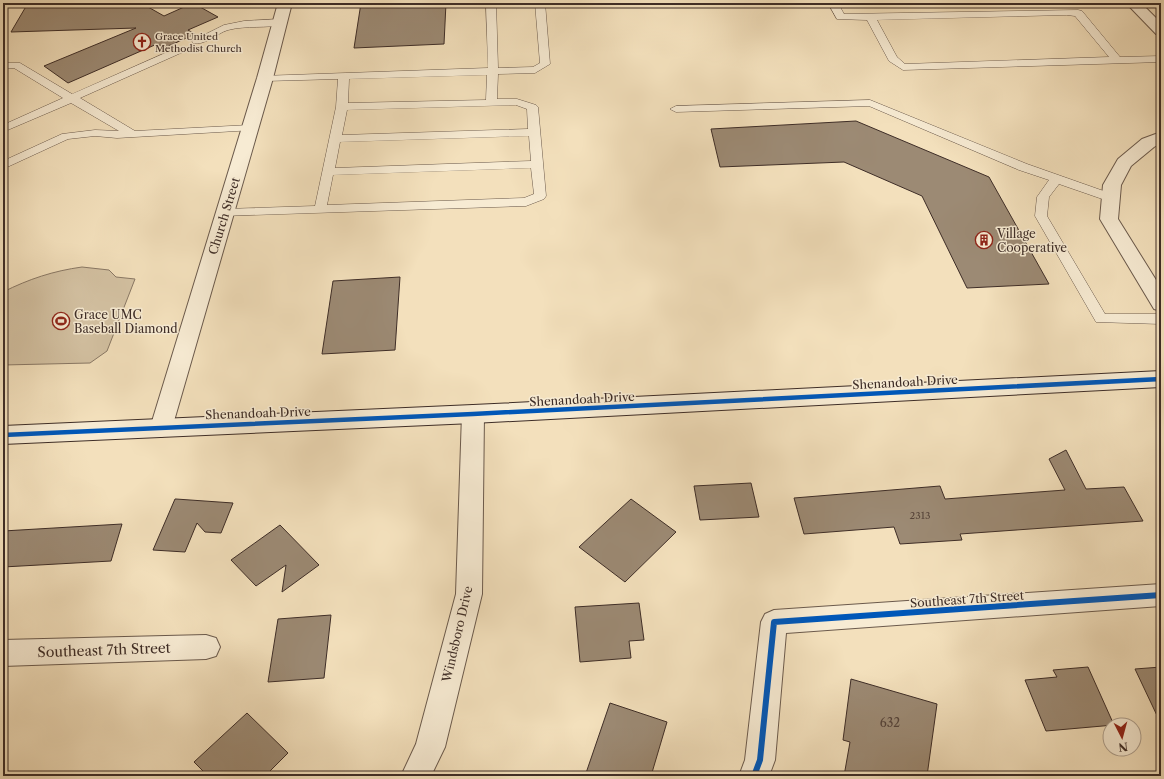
<svg xmlns="http://www.w3.org/2000/svg" width="1164" height="779" font-family="'Libre Caslon Text',serif">
<style>
.green{fill:#d4c2a3;stroke:#897865}
.building{fill:#9c8a74;stroke:#3e2d27}
.lines{fill:none;stroke-linecap:round;stroke-linejoin:round}
.lane-casing{stroke:#6b5a4c;stroke-width:1}
.street-casing{stroke:#6b5a4c;stroke-width:2}
.secondary-casing{stroke:#3e2d27;stroke-width:2}
.lane{fill:#f7ebd3;fill-rule:evenodd}
.street{fill:#f7ebd3;fill-rule:evenodd}
.secondary{fill:#f7ebd3;fill-rule:evenodd}
.cycleway-far1-casing{stroke:#f7ebd3;stroke-width:7}
.cycleway-casing{stroke:#f7ebd3;stroke-width:8}
.cycleway-far1{stroke:#0057b8;stroke-width:4.5}
.cycleway{stroke:#0057b8;stroke-width:6}
.labels{text-anchor:middle;dominant-baseline:central;stroke-width:3;stroke-linejoin:round;paint-order:stroke}
.far-poi-label{font-size:10px;fill:#3e2d27;stroke:#f7ebd3;text-anchor:start}
.number-label{font-size:10px;fill:#56443a}
.street-label{font-size:12px;fill:#3e2d27;stroke:#f7ebd3}
.poi-label{font-size:12px;fill:#3e2d27;stroke:#f7ebd3;text-anchor:start}
.near-number-label{font-size:12px;fill:#56443a}
.near-street-label{font-size:14px;fill:#3e2d27;stroke:#f7ebd3}
</style>
<rect width="100%" height="100%" fill="#f3e0bc"/>
<filter id="stains"><feTurbulence type="fractalNoise" baseFrequency=".005" numOctaves="4"/><feColorMatrix values="0 0 0 0 .2 0 0 0 0 .09 0 0 0 0 .02 0 0 0 .5 -.17"/></filter>
<radialGradient id="worn" r=".72"><stop offset=".6" stop-color="#630" stop-opacity="0"/><stop offset="1" stop-color="#630" stop-opacity=".3"/></radialGradient>
<!-- green -->
<path class="green" d="M 82,267 L 109,270 L 116,277 L 135,279 L 107,351 L 90,363 L 3,365 L 3,292 C 29,279 53,271 82,267 Z"/>
<!-- building -->
<g class="building">
<path d="M 28,3 L 141,3 L 164,16 L 193,3 L 218,17 L 188,30 L 195,34 L 171,45 L 163,47 L 157,44 L 68,83 L 44,66 L 136,28 L 11,32 Z"/>
<path d="M 361,3 L 446,3 L 444,44 L 354,48 Z"/>
<path d="M 856,121 L 989,177 L 1049,284 L 967,288 L 922,196 L 844,162 L 720,167 L 711,129 Z"/>
<path d="M 400,277 L 395,350 L 322,354 L 333,281 Z"/>
<path d="M 1066,450 L 1086,489 L 1124,487 L 1143,521 L 960,534 L 962,540 L 900,544 L 894,527 L 804,534 L 794,498 L 940,486 L 945,499 L 1065,490 L 1049,459 Z"/>
<path d="M 751,483 L 759,517 L 700,520 L 694,486 Z"/>
<path d="M 175,499 L 176,499 L 233,503 L 221,533 L 205,532 L 197,523 L 185,552 L 153,550 Z"/>
<path d="M 631,499 L 676,532 L 625,582 L 579,547 Z"/>
<path d="M 122,524 L 111,561 L 3,567 L 3,531 Z"/>
<path d="M 280,525 L 319,565 L 282,592 L 286,565 L 256,586 L 231,560 Z"/>
<path d="M 639,603 L 644,640 L 629,641 L 631,658 L 580,662 L 575,607 Z"/>
<path d="M 331,615 L 324,678 L 268,682 L 278,619 Z"/>
<path d="M 1088,667 L 1114,725 L 1046,731 L 1025,680 L 1057,677 L 1053,670 Z"/>
<path d="M 1161,667 L 1161,724 L 1135,669 Z"/>
<path d="M 851,679 L 937,704 L 927,776 L 844,776 L 850,742 L 843,740 Z"/>
<path d="M 610,703 L 667,722 L 651,776 L 585,776 Z"/>
<path d="M 247,713 L 288,753 L 265,776 L 208,776 L 194,762 Z"/>
</g>
<g class="lines">
<defs>
<g id="lane">
<path d="M 486,3 L 496,3 L 498,68 L 533,67 L 540,63 L 535,3 L 545,3 L 550,64 L 535,73 L 498,74 L 497,99 L 517,99 L 536,105 L 538,107 L 546,196 L 544,199 L 526,206 L 221,216 L 219,213 L 225,209 L 315,206 L 336,107 L 338,79 L 265,81 L 260,78 L 261,76 L 488,68 ZM 487,75 L 486,100 L 348,103 L 349,79 ZM 516,105 L 527,109 L 528,129 L 342,135 L 347,110 ZM 529,136 L 531,161 L 335,168 L 340,142 ZM 531,168 L 534,194 L 524,198 L 327,205 L 333,175 Z"/>
<path d="M 828,3 L 838,3 L 844,14 L 1078,10 L 1082,11 L 1120,57 L 1161,56 L 1161,62 L 903,70 L 889,61 L 867,20 L 837,19 ZM 1067,15 L 1075,16 L 1109,57 L 905,64 L 897,57 L 877,20 Z"/>
<path d="M 281,19 L 286,22 L 285,24 C 266,29 247,25 228,30 C 217,33 205,46 193,43 L 192,41 L 224,25 L 244,21 Z"/>
<path d="M 179,47 L 184,50 L 183,52 L 80,98 L 135,131 L 250,125 L 254,126 L 256,128 L 254,130 L 117,138 L 95,136 L 68,139 L 3,169 L 3,161 L 62,134 L 95,130 L 119,131 L 71,103 L 3,132 L 3,125 L 63,98 L 14,68 L 3,69 L 3,63 L 20,63 L 72,94 Z"/>
<path d="M 870,100 L 1027,164 L 1115,195 L 1117,198 L 1111,202 L 1059,184 L 1049,197 L 1047,216 L 1105,314 L 1161,314 L 1161,324 L 1096,322 L 1035,216 L 1037,197 L 1049,180 L 1019,170 L 869,106 L 676,112 L 670,109 L 676,106 Z"/>
</g>
<g id="street">
<path d="M 278,3 L 292,3 L 273,78 L 172,428 L 169,434 L 161,437 L 153,434 L 150,428 L 257,78 Z"/>
<path d="M 1126,3 L 1141,3 L 1161,23 L 1161,35 L 1156,34 Z"/>
<path d="M 1161,132 L 1161,143 L 1154,147 L 1131,166 L 1121,185 L 1118,219 L 1161,288 L 1161,311 L 1154,309 L 1100,219 L 1103,185 L 1118,159 L 1142,139 Z"/>
<path d="M 473,405 L 481,408 L 484,414 L 482,594 L 445,747 L 431,776 L 401,776 L 416,744 L 456,594 L 462,414 L 465,408 Z"/>
<path d="M 1161,584 L 1161,606 L 786,633 L 775,760 L 769,776 L 739,776 L 745,760 L 761,622 L 765,614 L 774,610 Z"/>
<path d="M 206,635 L 216,638 L 220,647 L 216,656 L 206,659 L 3,666 L 3,640 Z"/>
</g>
<path id="secondary" d="M 1161,371 L 1161,387 L 473,423 L 3,444 L 3,426 L 473,405 Z"/>
</defs>
<!-- lane casing -->
<use href="#lane" class="lane-casing"/>
<!-- street casing -->
<use href="#street" class="street-casing"/>
<!-- secondary casing -->
<use href="#secondary" class="secondary-casing"/>
<!-- lane -->
<use href="#lane" class="lane"/>
<!-- street -->
<use href="#street" class="street"/>
<!-- secondary -->
<use href="#secondary" class="secondary"/>
<defs>
<path id="cycleway-far1" d="M 3,435 L 473,414 L 1161,379"/>
<path id="cycleway" d="M 754,776 L 760,760 L 774,622 L 1161,595"/>
</defs>
<!-- cycleway-far1 casing -->
<use href="#cycleway-far1" class="cycleway-far1-casing"/>
<!-- cycleway casing -->
<use href="#cycleway" class="cycleway-casing"/>
<!-- cycleway-far1 -->
<use href="#cycleway-far1" class="cycleway-far1"/>
<!-- cycleway -->
<use href="#cycleway" class="cycleway"/>
</g>
<!-- icons -->
<defs>
<symbol id="church-ring" viewBox="-11 -11 22 22"><circle r="9.5" fill="#f7ebd3" stroke="#8f2418" stroke-width="1.5"/><path d="M-1.2-6h2.4v3.5h3.3v2.4h-3.3V6h-2.4V-.1h-3.3v-2.4h3.3Z" fill="#8f2418"/></symbol>
<symbol id="building-ring" viewBox="-11 -11 22 22"><circle r="9.5" fill="#f7ebd3" stroke="#8f2418" stroke-width="1.5"/><path d="M-4-6H4V6H1V3H-1V6H-4ZM-2.5-4.3h1.7v1.8h-1.7ZM.8-4.3h1.7v1.8H.8ZM-2.5-1h1.7V.8h-1.7ZM.8-1h1.7V.8H.8Z" fill="#8f2418"/></symbol>
<symbol id="stadium-ring" viewBox="-11 -11 22 22"><circle r="9.5" fill="#f7ebd3" stroke="#8f2418" stroke-width="1.5"/><path d="M0-5a6.5 5 0 1 0 0 10a6.5 5 0 1 0 0-10ZM-3.5-1.8h7v3.6h-7Z" fill="#8f2418"/></symbol>
</defs>
<g fill-rule="evenodd">
<use href="#church-ring" x="132" y="32" width="20" height="20"/>
<use href="#building-ring" x="974" y="230" width="20" height="20"/>
<use href="#stadium-ring" x="51" y="311" width="20" height="20"/>
</g>
<g class="labels">
<!-- far-poi labels -->
<g class="far-poi-label">
<text x="155" y="36">Grace United<tspan x="155" dy="12">Methodist Church</tspan></text>
</g>
<!-- number labels -->
<g class="number-label">
<text x="920" y="515">2313</text>
</g>
<!-- street labels -->
<g class="street-label">
<text transform="translate(224 216) rotate(-73)">Church Street</text>
<text transform="translate(905 382) rotate(-3)">Shenandoah Drive</text>
<text transform="translate(582 399) rotate(-3)">Shenandoah Drive</text>
<text transform="translate(258 413) rotate(-2)">Shenandoah Drive</text>
<text transform="translate(967 599) rotate(-4)">Southeast 7th Street</text>
<text transform="translate(457 634) rotate(-77)">Windsboro Drive</text>
</g>
<!-- poi labels -->
<g class="poi-label">
<text x="997" y="233">Village<tspan x="997" dy="14">Cooperative</tspan></text>
<text x="74" y="314">Grace UMC<tspan x="74" dy="14">Baseball Diamond</tspan></text>
</g>
<!-- near-number labels -->
<g class="near-number-label">
<text x="890" y="722">632</text>
</g>
<!-- near-street labels -->
<g class="near-street-label">
<text transform="translate(104 650) rotate(-2)">Southeast 7th Street</text>
</g>
</g>
<!-- margin -->
<rect width="1164" height="779" fill="none" stroke="#f3e0bc" stroke-width="16"/>
<rect x="4" y="4" width="1156" height="771" fill="none" stroke="#3e2d27" stroke-width="2"/>
<rect x="8" y="8" width="1148" height="763" fill="none" stroke="#3e2d27"/>
<!-- north arrow -->
<g transform="translate(1122 737) rotate(174)"><circle r="19" fill="#f7ebd3" stroke="#ad9f8e"/>
<path d="M0-3L7 15L0 10L-7 15Z" fill="#8f2418"/>
<text y="-6" font-size="11" font-weight="bold" text-anchor="middle" fill="#3e2d27">N</text>
</g>
<rect width="100%" height="100%" filter="url(#stains)"/>
<rect width="100%" height="100%" fill="url(#worn)"/>
</svg>
